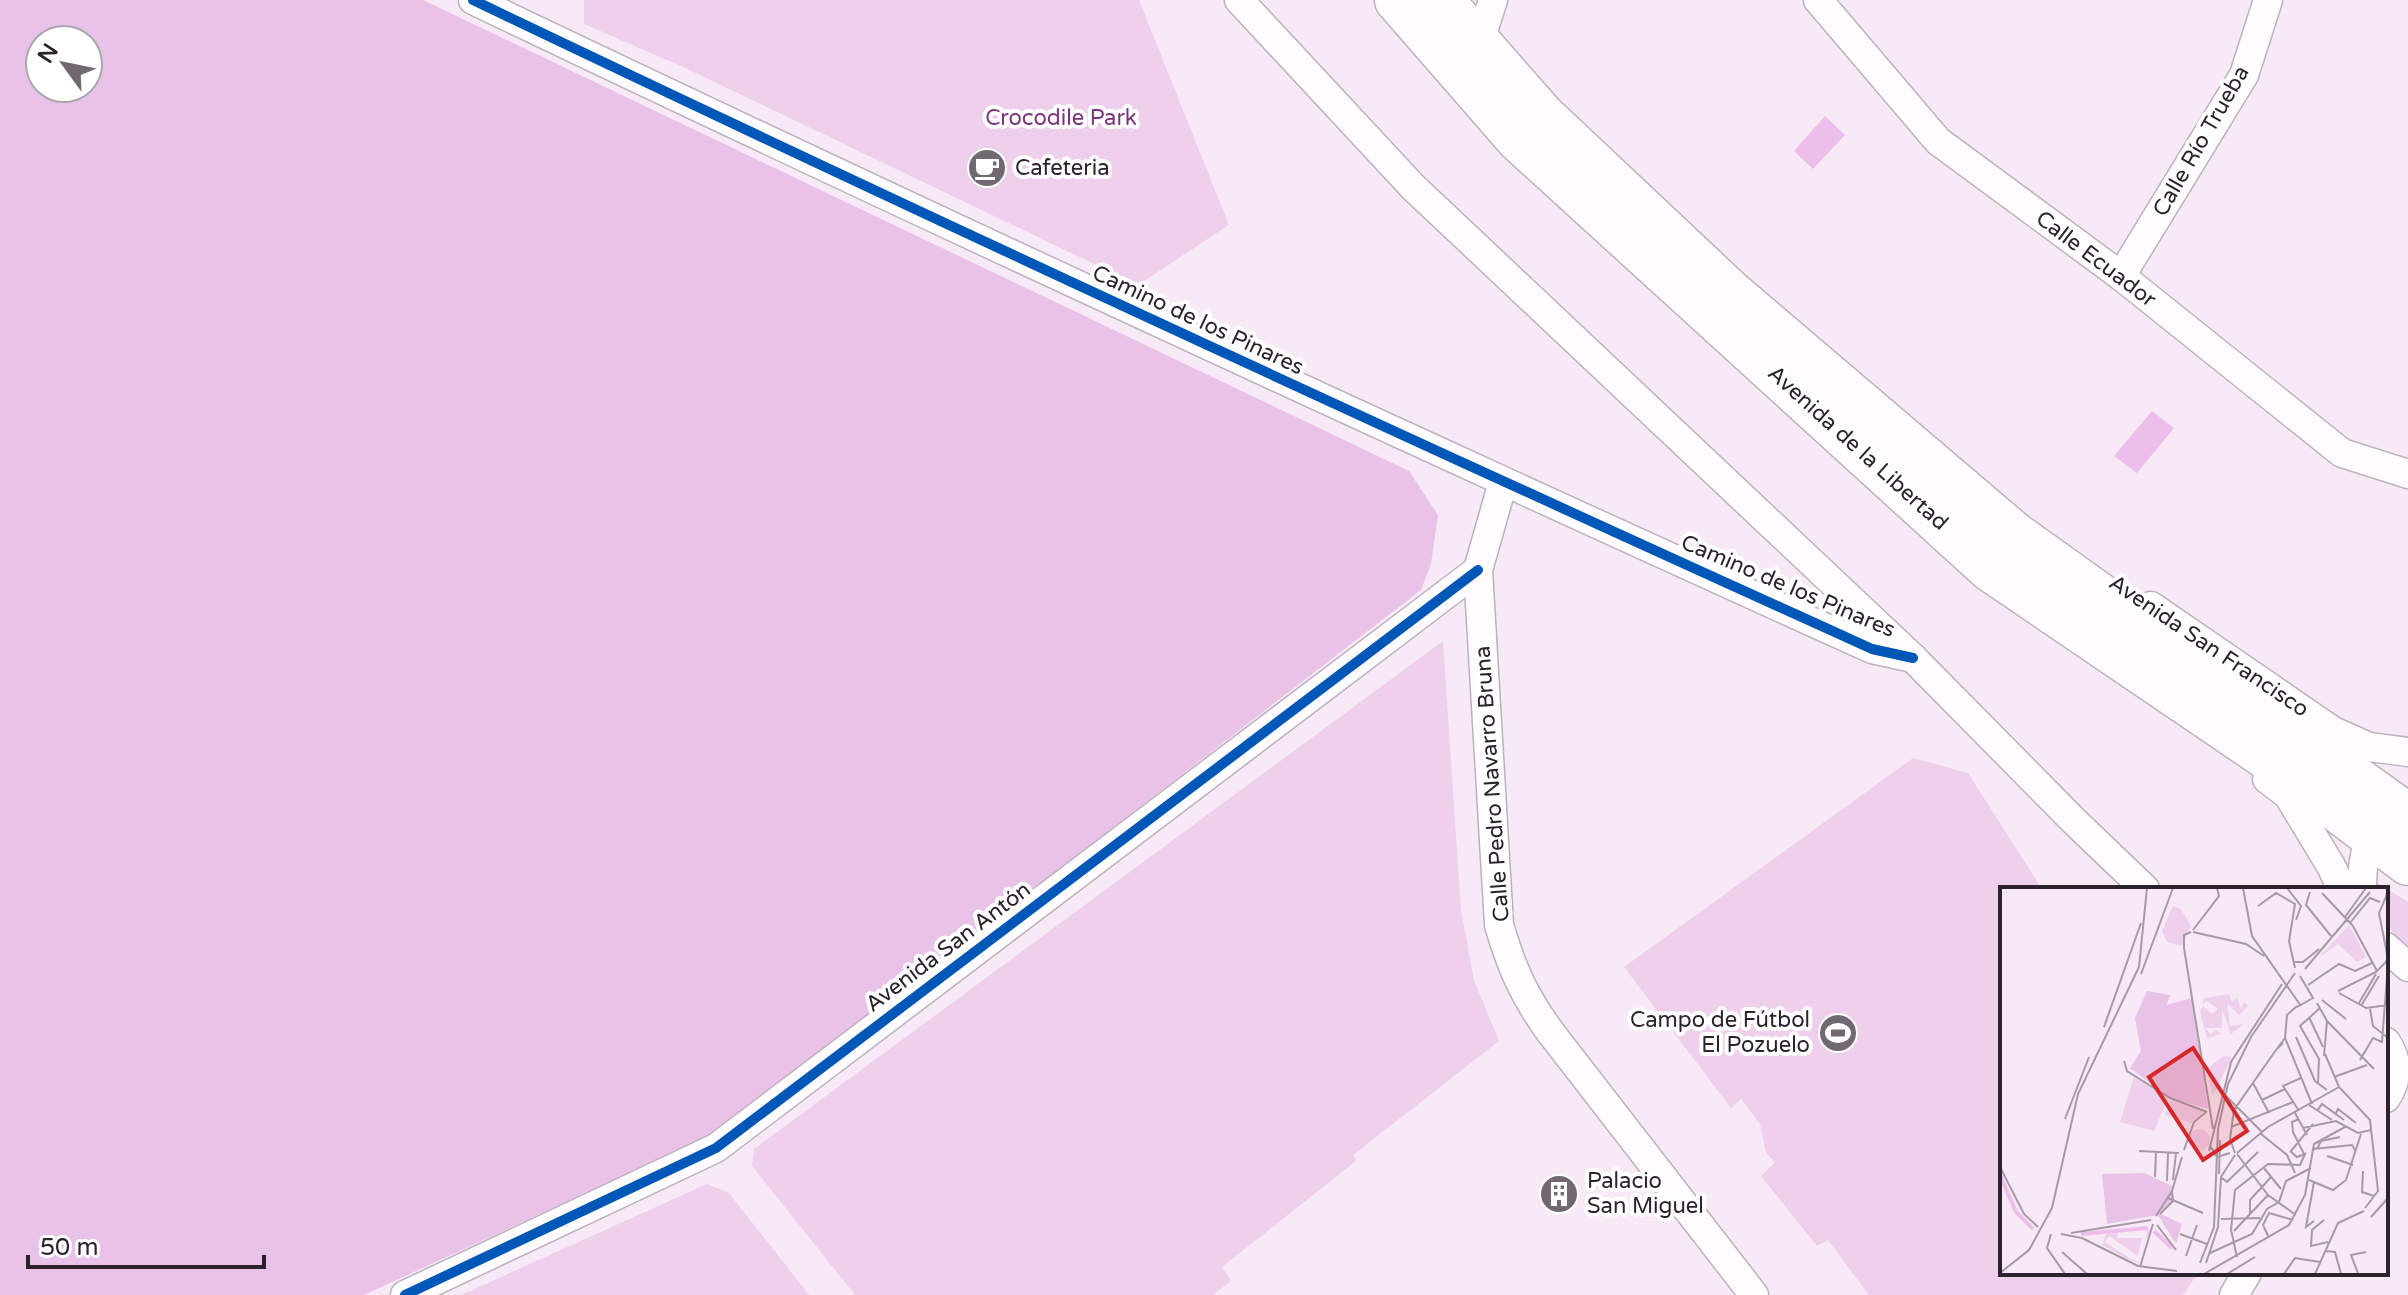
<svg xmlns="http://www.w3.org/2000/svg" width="2408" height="1295" font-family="'Varela Round',sans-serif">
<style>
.green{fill:#eed0ed}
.forest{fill:#e9c2e8;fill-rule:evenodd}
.water{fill:#edbeec}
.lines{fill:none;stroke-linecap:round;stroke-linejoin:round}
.street-casing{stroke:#bcb2bc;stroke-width:31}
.primary-casing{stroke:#bcb2bc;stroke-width:47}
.street{stroke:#fefcfe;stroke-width:28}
.primary{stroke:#fefcfe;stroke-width:44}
.cycleway-casing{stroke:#fff;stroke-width:15}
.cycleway{stroke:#0057b8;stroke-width:10}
.labels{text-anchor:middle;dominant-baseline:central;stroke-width:8;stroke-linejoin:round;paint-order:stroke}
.park-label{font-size:22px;fill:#7b347b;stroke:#fff}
.street-label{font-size:22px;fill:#2b222b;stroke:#fff}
.poi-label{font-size:22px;fill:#2b222b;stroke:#fff;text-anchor:start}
.inset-river{fill:none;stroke:#edbeec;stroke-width:4}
.inset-road{fill:none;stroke:#a59aa5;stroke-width:2}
.view{fill:#d62828;fill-opacity:0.15;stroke:#d62828;stroke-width:4}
.inset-edge{fill:none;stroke:#2b222b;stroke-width:4}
</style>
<rect width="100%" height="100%" fill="#f7eaf6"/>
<!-- green -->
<g class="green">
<path d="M 584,0 L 1139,0 L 1229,225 L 1138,285 L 683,67 L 584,24 Z"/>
<path d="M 1443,641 L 1461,910 L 1474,980 L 1499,1041 L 1353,1155 L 1356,1161 L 1222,1267 L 1231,1281 L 1213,1295 L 855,1295 L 752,1166 L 754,1149 Z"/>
<path d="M 1913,758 L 1968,773 L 2042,889 L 2002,889 L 2002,1273 L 2198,1273 L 2183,1295 L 1869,1295 L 1828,1240 L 1817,1246 L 1761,1176 L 1775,1162 L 1766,1153 L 1760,1124 L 1741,1099 L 1731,1108 L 1624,967 Z"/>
<path d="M 2378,883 L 2408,902 L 2408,948 C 2385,932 2386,913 2386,889 L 2376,889 L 2375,886 Z"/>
<path d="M 707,1184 L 729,1193 L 809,1295 L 461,1295 Z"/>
</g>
<!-- forest -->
<path class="forest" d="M 0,0 L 423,0 L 1409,471 L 1438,515 L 1431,564 L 1421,590 L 719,1132 L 364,1295 L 0,1295 ZM 40,40 L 88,40 L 88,88 L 40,88 Z"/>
<!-- water -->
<g class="water">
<path d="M 1825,116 L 1845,135 L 1813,169 L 1794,151 Z"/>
<path d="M 2152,411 L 2174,428 L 2137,473 L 2114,456 Z"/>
</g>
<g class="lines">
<defs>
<g id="street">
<path d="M 473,0 C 937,222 1404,437 1872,649 L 1913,658"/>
<path d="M 1239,0 L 1413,187 L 1913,658 L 2072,819 L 2145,889"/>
<path d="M 1818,0 L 1938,141 L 2121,276 L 2342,453 L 2408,474"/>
<path d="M 1479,44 L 1493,0"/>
<path d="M 2121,276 L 2244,75 L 2268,0"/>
<path d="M 1503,482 L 1478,570 L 1499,925 C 1512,969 1524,996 1551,1033 L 1754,1295"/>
<path d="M 2151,606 L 2333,731 L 2369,747 L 2408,752"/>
<path d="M 2267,779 L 2288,795 L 2331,866 L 2342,889"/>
<path d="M 2362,889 C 2362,865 2365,845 2377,824"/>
<path d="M 2386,947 L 2408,967"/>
<path d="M 2386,1042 C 2399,1061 2398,1079 2386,1098"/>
<path d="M 405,1295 L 716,1148 L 1478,570"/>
<path d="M 2234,1295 L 2247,1273"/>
</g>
<g id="primary">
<path d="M 1397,0 L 1519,140 L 1990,569 L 2271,760 L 2408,863"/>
<path d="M 1441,0 L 1542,115 L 1730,292 L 2014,534 L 2408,816"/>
</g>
</defs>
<!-- street casing -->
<use href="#street" class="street-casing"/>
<!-- primary casing -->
<use href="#primary" class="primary-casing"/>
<!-- street -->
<use href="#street" class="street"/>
<!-- primary -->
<use href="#primary" class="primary"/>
<defs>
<g id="cycleway">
<path d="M 473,0 C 937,222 1404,437 1872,649 L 1913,658"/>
<path d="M 405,1295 L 716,1148 L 1478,570"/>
</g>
</defs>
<!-- cycleway casing -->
<use href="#cycleway" class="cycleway-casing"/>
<!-- cycleway -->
<use href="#cycleway" class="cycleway"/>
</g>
<!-- icons -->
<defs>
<symbol id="cafe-disc" viewBox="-11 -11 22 22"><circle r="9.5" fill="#726872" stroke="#fff"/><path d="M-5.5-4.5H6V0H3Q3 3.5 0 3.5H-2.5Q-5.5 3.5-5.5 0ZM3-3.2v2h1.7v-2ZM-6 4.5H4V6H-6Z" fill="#fff"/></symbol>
<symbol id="stadium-disc" viewBox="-11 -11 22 22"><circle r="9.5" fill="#726872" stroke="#fff"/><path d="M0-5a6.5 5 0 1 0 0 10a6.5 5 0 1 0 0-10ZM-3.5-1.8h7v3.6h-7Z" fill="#fff"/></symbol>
<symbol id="building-disc" viewBox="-11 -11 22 22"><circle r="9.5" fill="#726872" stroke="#fff"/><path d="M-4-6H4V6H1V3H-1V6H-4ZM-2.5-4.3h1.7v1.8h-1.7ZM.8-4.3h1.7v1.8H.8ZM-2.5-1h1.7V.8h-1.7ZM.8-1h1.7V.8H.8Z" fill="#fff"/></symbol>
</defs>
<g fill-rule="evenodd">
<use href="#cafe-disc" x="965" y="146" width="44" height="44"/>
<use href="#stadium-disc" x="1816" y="1011" width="44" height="44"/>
<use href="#building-disc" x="1537" y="1172" width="44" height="44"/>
</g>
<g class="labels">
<!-- park labels -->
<g class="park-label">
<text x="1061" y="118">Crocodile Park</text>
</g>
<!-- street labels -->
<g class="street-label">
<text transform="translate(2201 141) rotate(-60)">Calle Río Trueba</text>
<text transform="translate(2096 259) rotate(37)">Calle Ecuador</text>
<text transform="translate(1198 320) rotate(25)">Camino de los Pinares</text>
<text transform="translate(1858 448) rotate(42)">Avenida de la Libertad</text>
<text transform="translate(1788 586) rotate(23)">Camino de los Pinares</text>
<text transform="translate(2209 646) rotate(34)">Avenida San Francisco</text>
<text transform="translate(1492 784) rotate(-94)">Calle Pedro Navarro Bruna</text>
<text transform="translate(948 947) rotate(-37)">Avenida San Antón</text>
</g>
<!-- poi labels -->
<g class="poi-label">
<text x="1015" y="168">Cafeteria</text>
<text x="1810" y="1020" text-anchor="end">Campo de Fútbol<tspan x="1810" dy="25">El Pozuelo</tspan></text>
<text x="1587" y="1181">Palacio<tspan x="1587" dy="25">San Miguel</tspan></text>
</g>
</g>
<!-- overview -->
<g transform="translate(2000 887)">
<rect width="388" height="388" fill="#f7eaf6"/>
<path d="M 173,19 L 181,22 L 191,39 L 182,59 L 167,55 L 162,44 ZM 349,38 L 366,70 L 357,75 L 338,57 L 318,71 ZM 229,107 L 232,115 L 237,110 L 241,122 L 244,115 L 248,119 L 239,128 L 227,116 L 230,139 L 244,137 L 231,147 L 222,122 L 222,141 L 206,141 L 210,147 L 216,143 L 222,147 L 207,151 L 200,125 L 203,119 L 212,127 L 218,122 L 207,114 L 202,117 L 204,111 ZM 224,169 L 232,170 L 213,209 L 206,182 ZM 134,190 L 168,212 L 154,244 L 120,235 ZM 170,213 L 203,225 L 191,236 L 165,228 ZM188 253a11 11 0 1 1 22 0a11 11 0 1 1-22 0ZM 136,342 L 150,343 L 147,352 L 142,351 L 138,369 L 109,349 L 105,355 L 131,372 L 139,375 L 142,368 L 139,376 L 129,373 L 102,358 L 107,344 L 118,343 L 117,351 L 146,351 L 147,344 Z" fill="#eed0ed"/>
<path d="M 147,104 L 171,108 L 166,118 L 192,111 L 208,222 L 170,211 L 130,181 L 141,164 L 135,131 ZM 144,286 L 172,299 L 174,314 L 161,327 L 182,337 L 176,357 L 158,328 L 107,337 L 102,287 Z" fill="#e9c2e8"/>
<path class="inset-river" d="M 0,288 L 16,325 L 33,342M 154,344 L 172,361M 81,347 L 148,341"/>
<path class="inset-road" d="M 243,1 L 252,49 L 301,119M 287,1 L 301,19 L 296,33M 310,5 L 306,18 L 331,49M 388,5 L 379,26 L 388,72M 322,6 L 353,39 L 377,84M 258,19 L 276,6 L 295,17 L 289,54 L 295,81M 345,30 L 366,1M 350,36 L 370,11 L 380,15M 193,43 L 219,9 L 217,1M 191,45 L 184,48 L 184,61 L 213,242M 193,45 L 246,57 L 264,69M 295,75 L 303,75 L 319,62M 305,82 L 370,5M 141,87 L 173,1M 308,98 L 339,77 L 355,84 L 372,76M 338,104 L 376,85 L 388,73M 339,106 L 366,121 L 388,118M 322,113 L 346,132M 317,116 L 327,134 L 324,169M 359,116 L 376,87M 297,119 L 287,128 L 285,151 L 312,217M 361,119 L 379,89M 297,120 L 313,111 L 300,89M 370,122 L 373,139 L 388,151M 309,130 L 323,160M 327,134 L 374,182M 104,140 L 141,36M 296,150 L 315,194 L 327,203M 283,156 L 276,163 L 285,151M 325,167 L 339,200 L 370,233 L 378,304 L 365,321M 360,173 L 373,151 L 382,155 L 388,77M 124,174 L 127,184 L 170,211 L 207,225M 334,190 L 367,178M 253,196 L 269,226M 318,196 L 319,172 L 300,139 L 320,121M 226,209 L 262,245M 262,213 L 285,202M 309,218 L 332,233M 299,224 L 283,199 L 301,191M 317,224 L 322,217 L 344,233M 295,226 L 307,248M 336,226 L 338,222 L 356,236M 65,232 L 89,170M 299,232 L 292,235 L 293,245 L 305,269M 231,240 L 293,215M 303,241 L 336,234 L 358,246 L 371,243M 261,247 L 287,268 L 295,286M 211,260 L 217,270 L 230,266M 313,262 L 352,258 L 356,265M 317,262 L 321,254 L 340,250M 184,263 L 194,235 L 206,225M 139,264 L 179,266M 209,264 L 231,175 L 282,97M 291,264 L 313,237M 235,266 L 230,252 L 234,223 L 276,163M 237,266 L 268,240 L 339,200M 237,267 L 268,308 L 296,328M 327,269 L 353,278M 0,280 L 24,327 L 38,340M 263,280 L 281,302M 363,284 L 362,305 L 374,309M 219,287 L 220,253M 155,290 L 156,265M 222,291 L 227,295 L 258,265M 173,293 L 176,266M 309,293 L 333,303 L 346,293 L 361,247M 167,294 L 168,266M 168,311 L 203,326M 160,327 L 173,314 L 172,304M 250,327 L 250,313 L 272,289M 156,329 L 172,304 L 182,270M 371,330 L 388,311M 221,332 L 260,331M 324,333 L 312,343 L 311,359 L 328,355M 314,334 L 306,340 L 314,295M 157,338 L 176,363M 234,344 L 268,308M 71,346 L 151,333M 51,347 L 47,361 L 65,387M 61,347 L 82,351 L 138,379 L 177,384M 180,347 L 207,357M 269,351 L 263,338 L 269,326 L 293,333M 326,364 L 335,365 L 341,387M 62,365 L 87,387M 210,366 L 252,347 L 267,322 L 279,315 L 286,294 L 311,281M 186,369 L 197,338M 237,370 L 231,343 L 235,303 L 268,277 L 300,278 L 305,267 L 297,270 L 290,264M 200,376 L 214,340 L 218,242 L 228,197 L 251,150 L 295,86M 206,376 L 218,340 L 221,290 L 235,268M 140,380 L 153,337M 0,386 L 29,363 L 52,321 L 78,207 L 139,80 L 147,1M 358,386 L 351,368 L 366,365M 204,387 L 289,338 L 305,308 L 314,257 L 345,240M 227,387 L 255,370M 284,387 L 295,371 L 320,375M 315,387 L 338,336 L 364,324"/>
<path class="view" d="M 193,161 L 247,244 L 203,273 L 149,190 Z"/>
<rect width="388" height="388" class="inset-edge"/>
</g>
<!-- north arrow -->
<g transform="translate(64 64) rotate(303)"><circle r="38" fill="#ffffff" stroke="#aaa7aa" stroke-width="2"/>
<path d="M0-6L14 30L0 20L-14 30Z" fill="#726872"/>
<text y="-12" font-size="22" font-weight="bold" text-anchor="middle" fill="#2b222b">N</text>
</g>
<!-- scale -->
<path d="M28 1255v12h236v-12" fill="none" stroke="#2b222b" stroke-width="4"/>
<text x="40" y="1255" font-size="24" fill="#2b222b" stroke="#ffffff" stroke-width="6" paint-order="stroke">50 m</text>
</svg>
